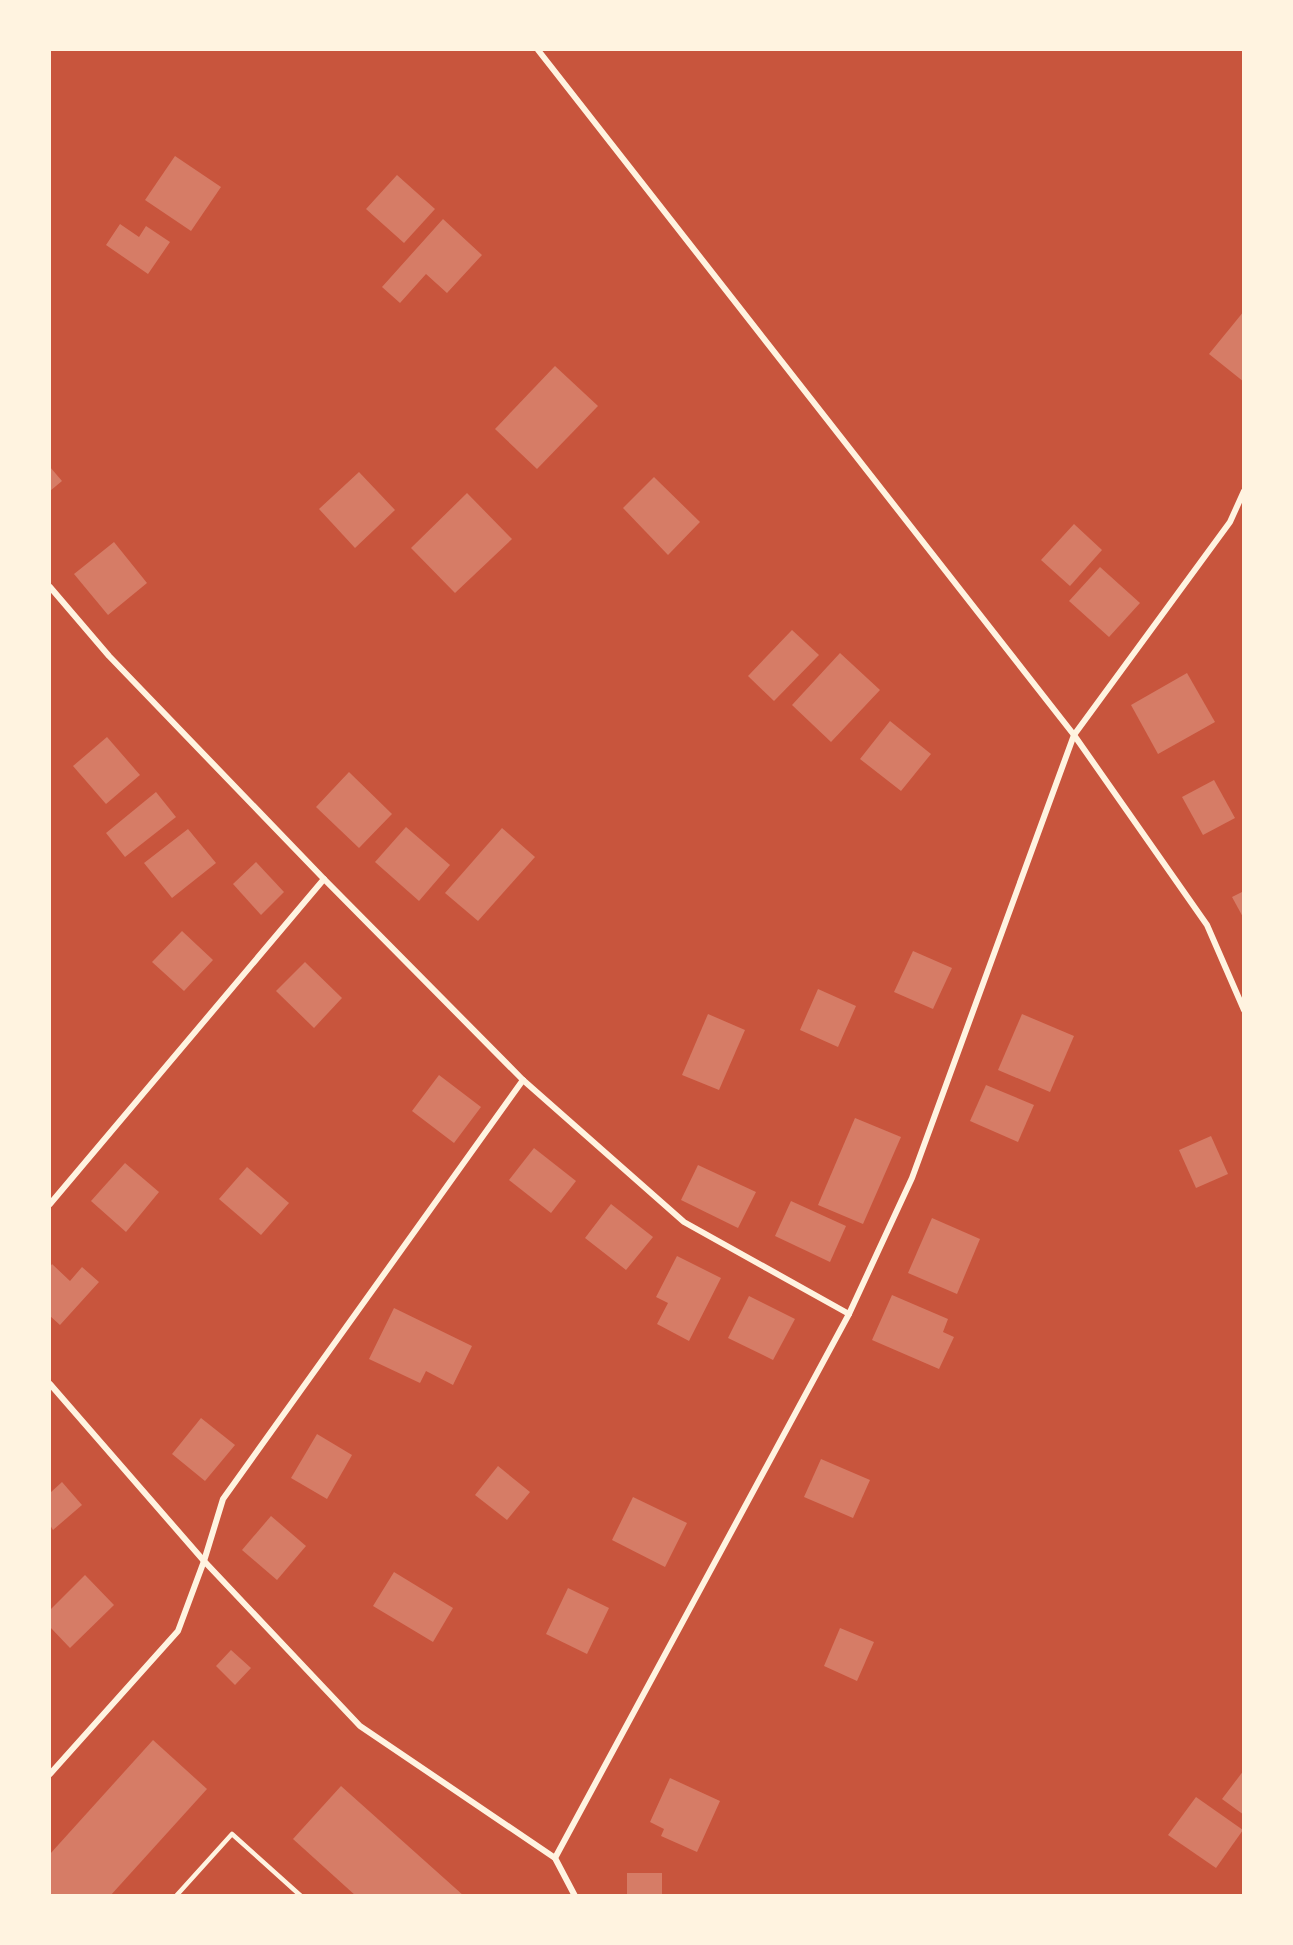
<svg xmlns="http://www.w3.org/2000/svg" width="1293" height="1945" font-family="Helvetica,sans-serif">
<style>
.building{fill:#d67c66}
.lines{fill:none;stroke-linecap:round;stroke-linejoin:round}
.service{stroke:#fff3e0;stroke-width:4.5}
.minor{stroke:#fff3e0;stroke-width:6}
</style>
<rect width="100%" height="100%" fill="#c8553d"/>
<!-- building -->
<g class="building">
<path d="M 175,156 L 221,187 L 191,231 L 145,200 Z"/>
<path d="M 397,175 L 435,209 L 404,243 L 366,209 Z"/>
<path d="M 443,219 L 482,255 L 447,293 L 426,274 L 400,303 L 382,287 Z"/>
<path d="M 120,224 L 139,237 L 146,226 L 170,242 L 148,274 L 106,245 Z"/>
<path d="M 1244,311 L 1244,382 L 1209,354 Z"/>
<path d="M 555,366 L 598,406 L 537,469 L 495,429 Z"/>
<path d="M 50,467 L 62,481 L 50,491 Z"/>
<path d="M 359,472 L 395,510 L 355,548 L 319,509 Z"/>
<path d="M 654,477 L 700,522 L 668,555 L 623,508 Z"/>
<path d="M 467,493 L 512,539 L 455,593 L 411,548 Z"/>
<path d="M 1074,524 L 1102,550 L 1070,586 L 1041,560 Z"/>
<path d="M 114,542 L 147,583 L 108,615 L 74,574 Z"/>
<path d="M 1100,567 L 1140,603 L 1109,637 L 1069,601 Z"/>
<path d="M 792,630 L 819,655 L 774,701 L 748,676 Z"/>
<path d="M 840,653 L 880,690 L 831,742 L 792,705 Z"/>
<path d="M 1187,673 L 1215,722 L 1158,754 L 1131,705 Z"/>
<path d="M 890,721 L 931,754 L 901,791 L 860,759 Z"/>
<path d="M 107,737 L 140,775 L 106,804 L 73,766 Z"/>
<path d="M 349,772 L 392,814 L 359,848 L 316,807 Z"/>
<path d="M 1214,780 L 1235,818 L 1203,835 L 1182,797 Z"/>
<path d="M 156,792 L 176,817 L 125,857 L 106,833 Z"/>
<path d="M 406,827 L 450,865 L 419,901 L 375,862 Z"/>
<path d="M 502,828 L 535,857 L 478,921 L 445,893 Z"/>
<path d="M 188,829 L 216,863 L 172,898 L 144,863 Z"/>
<path d="M 256,862 L 284,892 L 261,915 L 233,884 Z"/>
<path d="M 1244,891 L 1244,919 L 1232,897 Z"/>
<path d="M 182,931 L 213,960 L 184,991 L 152,962 Z"/>
<path d="M 913,951 L 952,968 L 933,1009 L 894,992 Z"/>
<path d="M 305,962 L 342,998 L 314,1028 L 276,991 Z"/>
<path d="M 818,989 L 856,1006 L 838,1047 L 800,1030 Z"/>
<path d="M 708,1014 L 745,1030 L 719,1090 L 682,1075 Z"/>
<path d="M 1022,1014 L 1074,1036 L 1050,1092 L 998,1070 Z"/>
<path d="M 439,1075 L 481,1107 L 454,1143 L 412,1111 Z"/>
<path d="M 986,1085 L 1034,1105 L 1018,1142 L 970,1121 Z"/>
<path d="M 855,1118 L 901,1137 L 863,1224 L 818,1205 Z"/>
<path d="M 1211,1136 L 1228,1174 L 1196,1188 L 1179,1150 Z"/>
<path d="M 534,1148 L 576,1181 L 551,1213 L 509,1180 Z"/>
<path d="M 125,1163 L 159,1192 L 126,1232 L 91,1201 Z"/>
<path d="M 698,1165 L 756,1192 L 738,1228 L 681,1200 Z"/>
<path d="M 247,1167 L 289,1203 L 261,1235 L 219,1199 Z"/>
<path d="M 791,1201 L 846,1226 L 830,1262 L 775,1236 Z"/>
<path d="M 611,1204 L 653,1237 L 626,1270 L 585,1238 Z"/>
<path d="M 932,1218 L 980,1239 L 957,1294 L 908,1273 Z"/>
<path d="M 677,1256 L 721,1278 L 689,1341 L 657,1324 L 668,1303 L 656,1297 Z"/>
<path d="M 52,1264 L 70,1281 L 82,1267 L 99,1282 L 60,1325 L 50,1316 L 50,1267 Z"/>
<path d="M 892,1295 L 948,1319 L 943,1332 L 954,1337 L 939,1369 L 872,1340 Z"/>
<path d="M 749,1296 L 795,1319 L 773,1360 L 728,1338 Z"/>
<path d="M 394,1308 L 472,1346 L 453,1385 L 426,1371 L 420,1383 L 369,1359 Z"/>
<path d="M 201,1418 L 235,1445 L 205,1481 L 172,1454 Z"/>
<path d="M 317,1434 L 352,1455 L 327,1499 L 291,1478 Z"/>
<path d="M 821,1459 L 870,1480 L 853,1518 L 804,1497 Z"/>
<path d="M 498,1466 L 530,1492 L 507,1520 L 475,1495 Z"/>
<path d="M 62,1482 L 82,1505 L 53,1530 L 50,1525 L 50,1493 Z"/>
<path d="M 633,1497 L 687,1523 L 665,1567 L 612,1540 Z"/>
<path d="M 271,1516 L 306,1546 L 277,1580 L 242,1550 Z"/>
<path d="M 394,1572 L 453,1608 L 433,1642 L 373,1606 Z"/>
<path d="M 85,1575 L 114,1605 L 70,1648 L 50,1627 L 50,1610 Z"/>
<path d="M 568,1588 L 609,1608 L 587,1654 L 546,1634 Z"/>
<path d="M 840,1628 L 874,1642 L 857,1681 L 824,1666 Z"/>
<path d="M 231,1650 L 251,1668 L 235,1685 L 216,1666 Z"/>
<path d="M 153,1740 L 207,1789 L 110,1896 L 50,1896 L 50,1854 Z"/>
<path d="M 1244,1770 L 1244,1815 L 1222,1799 Z"/>
<path d="M 670,1778 L 720,1801 L 697,1852 L 661,1836 L 664,1829 L 650,1822 Z"/>
<path d="M 341,1786 L 464,1896 L 356,1896 L 293,1839 Z"/>
<path d="M 1196,1797 L 1243,1830 L 1216,1868 L 1168,1835 Z"/>
<rect x="627" y="1873" width="35" height="23"/>
</g>
<g class="lines">
<!-- service -->
<path class="service" d="M 176,1896 L 232,1834 L 301,1896"/>
<!-- minor -->
<g class="minor">
<path d="M 538,50 L 1074,735 L 1207,925 L 1244,1010"/>
<path d="M 50,587 L 109,656 L 324,879 L 523,1080 L 684,1222 L 849,1314"/>
<path d="M 50,1204 L 324,879"/>
<path d="M 50,1384 L 204,1561 L 360,1726 L 555,1858 L 575,1896"/>
<path d="M 50,1774 L 178,1631 L 204,1561 L 223,1499 L 523,1080"/>
<path d="M 555,1858 L 849,1314 L 912,1178 L 1074,735 L 1230,522 L 1244,491"/>
</g>
</g>
<!-- border -->
<rect width="1293" height="1945" fill="none" stroke="#fff3e0" stroke-width="102"/>
</svg>
